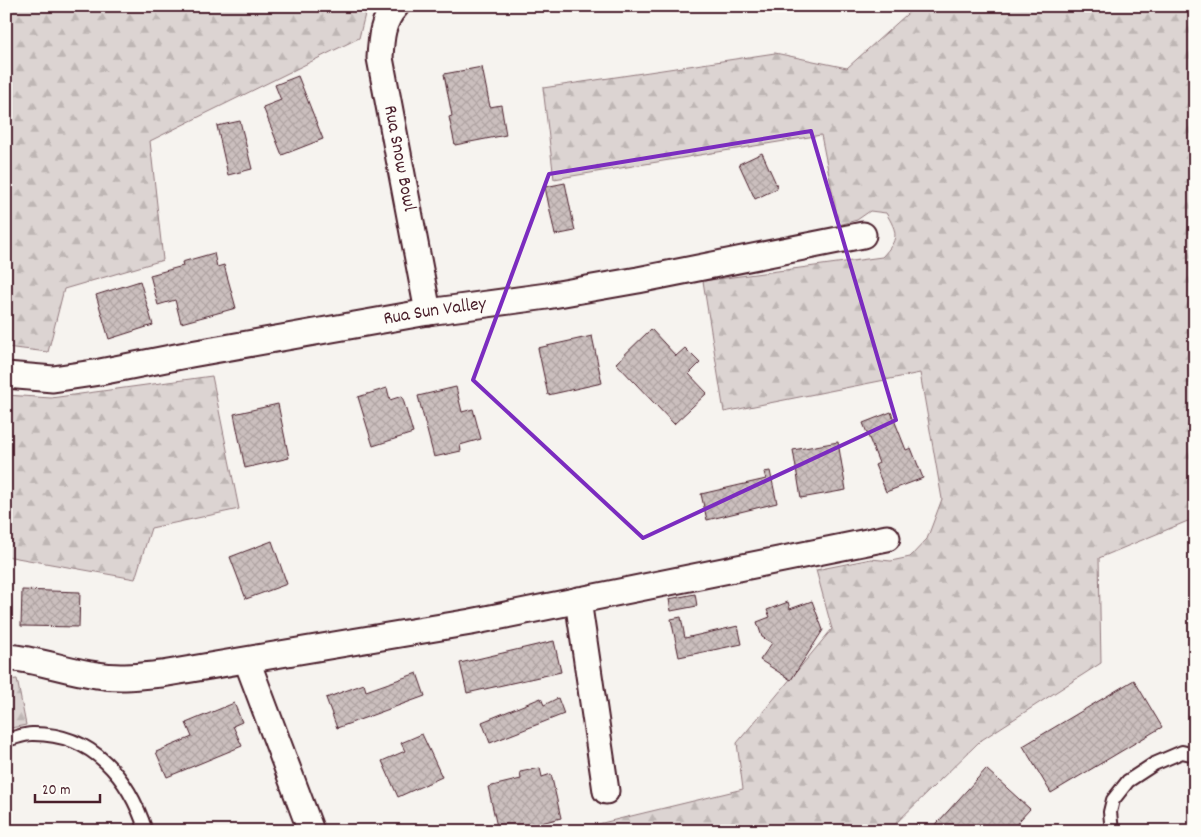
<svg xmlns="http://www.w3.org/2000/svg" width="1201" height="837" font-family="Dekko,sans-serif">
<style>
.forest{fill:url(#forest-firs);stroke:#937a7e}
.building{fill:url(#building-cross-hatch);stroke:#4a1f2b}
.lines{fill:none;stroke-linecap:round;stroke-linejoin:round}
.service-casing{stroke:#4a1f2b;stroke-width:16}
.minor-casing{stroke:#4a1f2b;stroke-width:29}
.service{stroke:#fdfcf7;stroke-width:12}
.minor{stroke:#fdfcf7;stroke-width:25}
.marked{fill:none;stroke:#7b2cbf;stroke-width:4;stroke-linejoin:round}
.labels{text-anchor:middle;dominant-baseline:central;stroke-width:4.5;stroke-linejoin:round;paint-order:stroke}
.street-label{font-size:19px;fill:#4a1f2b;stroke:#fdfcf7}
</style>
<defs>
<pattern id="forest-firs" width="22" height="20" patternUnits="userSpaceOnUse" patternTransform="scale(1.25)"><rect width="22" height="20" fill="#dcd4d2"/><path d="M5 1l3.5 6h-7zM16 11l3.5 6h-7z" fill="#beb6b4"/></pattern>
<pattern id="building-cross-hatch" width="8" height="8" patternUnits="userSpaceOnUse" patternTransform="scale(1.25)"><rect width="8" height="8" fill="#cbbfbe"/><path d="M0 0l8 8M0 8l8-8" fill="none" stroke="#b0a4a3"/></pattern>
</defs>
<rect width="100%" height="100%" fill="#f6f3ef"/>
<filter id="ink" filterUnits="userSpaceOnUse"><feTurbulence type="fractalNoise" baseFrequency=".02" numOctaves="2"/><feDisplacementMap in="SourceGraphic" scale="10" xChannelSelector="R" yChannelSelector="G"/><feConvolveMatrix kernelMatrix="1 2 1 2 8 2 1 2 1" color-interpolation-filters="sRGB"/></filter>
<g filter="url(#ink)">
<!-- forest -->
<g class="forest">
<path d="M 6,6 L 370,6 L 366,10 L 359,38 L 150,141 L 163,260 L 64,289 L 48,352 L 6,347 Z"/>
<path d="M 916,6 L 1195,6 L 1195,518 L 1099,558 L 1101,663 L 980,741 L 888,831 L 588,831 L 594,825 L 743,789 L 737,743 L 832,629 L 816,570 L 871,559 L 891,561 L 910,557 L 927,539 L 942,499 L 920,373 L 724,412 L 703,281 L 882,257 C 899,239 898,233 886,213 L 870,211 L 857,220 L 839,225 L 821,135 L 554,179 L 543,88 L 775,53 L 847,68 Z"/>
<path d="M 212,376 L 239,509 L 151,528 L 135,579 L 6,556 L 6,395 L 51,398 Z"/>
<path d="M 17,679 L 26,725 L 6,729 L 6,680 Z"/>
</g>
<!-- building -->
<g class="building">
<path d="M 482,67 L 490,107 L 501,105 L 506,135 L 455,145 L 449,117 L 452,116 L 444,74 Z"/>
<path d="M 298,76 L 323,139 L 282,155 L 263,107 L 281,100 L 275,85 Z"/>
<path d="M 240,121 L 252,169 L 228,175 L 217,126 Z"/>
<path d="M 762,153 L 778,188 L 755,199 L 739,164 Z"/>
<path d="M 565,183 L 575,231 L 555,235 L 545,187 Z"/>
<path d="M 214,253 L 217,267 L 224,265 L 236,308 L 181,323 L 175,300 L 158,305 L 150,275 L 183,266 L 182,262 Z"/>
<path d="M 140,281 L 153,325 L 109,339 L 96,295 Z"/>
<path d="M 651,329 L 676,356 L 685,348 L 700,363 L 689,374 L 707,393 L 674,424 L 616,363 Z"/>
<path d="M 592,336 L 602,383 L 548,395 L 538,348 Z"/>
<path d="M 456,387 L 462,412 L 473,409 L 481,439 L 460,445 L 461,451 L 434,457 L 418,396 Z"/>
<path d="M 387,388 L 390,400 L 402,396 L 413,433 L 373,446 L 358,397 Z"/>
<path d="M 278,404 L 289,458 L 245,468 L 234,414 Z"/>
<path d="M 891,412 L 906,450 L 911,448 L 923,478 L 886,492 L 875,465 L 879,463 L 863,423 Z"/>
<path d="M 838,442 L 846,490 L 801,498 L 793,450 Z"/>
<path d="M 770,471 L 777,503 L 707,520 L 701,494 L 766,479 L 764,472 Z"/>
<path d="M 272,541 L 287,584 L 246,599 L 230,557 Z"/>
<path d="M 22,590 L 80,592 L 79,627 L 21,626 Z"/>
<path d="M 695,594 L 697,606 L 671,611 L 669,599 Z"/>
<path d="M 812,601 L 823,630 L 791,680 L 760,660 L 772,643 L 762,637 L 757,622 L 770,617 L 767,610 L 788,602 L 790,609 Z"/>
<path d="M 681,617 L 685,638 L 738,626 L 742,644 L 679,657 L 671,619 Z"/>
<path d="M 554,641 L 561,672 L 467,693 L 460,663 Z"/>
<path d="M 417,673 L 425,696 L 337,728 L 326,698 L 364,684 L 366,691 Z"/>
<path d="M 1134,680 L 1162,727 L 1051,793 L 1023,746 Z"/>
<path d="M 541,698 L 544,705 L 558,698 L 564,714 L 490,743 L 482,722 Z"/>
<path d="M 234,703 L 242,722 L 233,726 L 242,746 L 167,777 L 156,752 L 192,737 L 186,723 Z"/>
<path d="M 422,734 L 442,777 L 398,797 L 382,761 L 405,751 L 401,743 Z"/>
<path d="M 540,768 L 542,777 L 551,774 L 561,818 L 509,831 L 498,831 L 488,787 L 521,779 L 520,772 Z"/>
<path d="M 986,769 L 1030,809 L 1010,831 L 930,831 Z"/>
</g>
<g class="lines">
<defs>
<g id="service">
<path d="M 6,740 C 15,738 24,734 32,734 C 93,733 129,778 146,831"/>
<path d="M 1112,831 L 1110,812 L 1113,800 L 1128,781 L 1154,764 L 1182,752 L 1195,755"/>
</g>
<g id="minor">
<path id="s1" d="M 396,6 C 382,21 381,38 380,58 L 428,312"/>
<path id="s2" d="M 6,375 L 53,379 L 100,372 L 191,354 L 428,312 L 547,296 L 638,280 L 863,235"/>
<path d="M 578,600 L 606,791"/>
<path d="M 6,657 C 37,659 66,671 97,675 C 119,679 140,676 162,674 L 471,622 L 887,538"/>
<path d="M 247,661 L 311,831"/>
</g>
</defs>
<!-- service casing -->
<use href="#service" class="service-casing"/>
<!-- minor casing -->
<use href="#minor" class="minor-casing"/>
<!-- service -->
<use href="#service" class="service"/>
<!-- minor -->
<use href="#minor" class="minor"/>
</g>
</g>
<!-- marked area -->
<path class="marked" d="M 811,131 L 896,420 L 643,538 L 473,380 L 549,174 Z"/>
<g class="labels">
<!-- street labels -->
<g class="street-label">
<text stroke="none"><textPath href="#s1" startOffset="158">Rua Snow Bowl</textPath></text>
<text stroke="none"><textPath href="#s2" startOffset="435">Rua Sun Valley</textPath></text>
</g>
</g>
<!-- margin -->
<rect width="1201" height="837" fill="none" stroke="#fdfcf7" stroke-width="25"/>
<rect x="12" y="12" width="1176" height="812" fill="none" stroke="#4a1f2b" stroke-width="2" filter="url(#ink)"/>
<!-- scale -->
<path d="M35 794v8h65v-8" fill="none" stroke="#4a1f2b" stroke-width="2.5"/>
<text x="42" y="794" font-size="15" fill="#4a1f2b" stroke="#fdfcf7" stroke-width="4" paint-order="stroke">20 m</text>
</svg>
